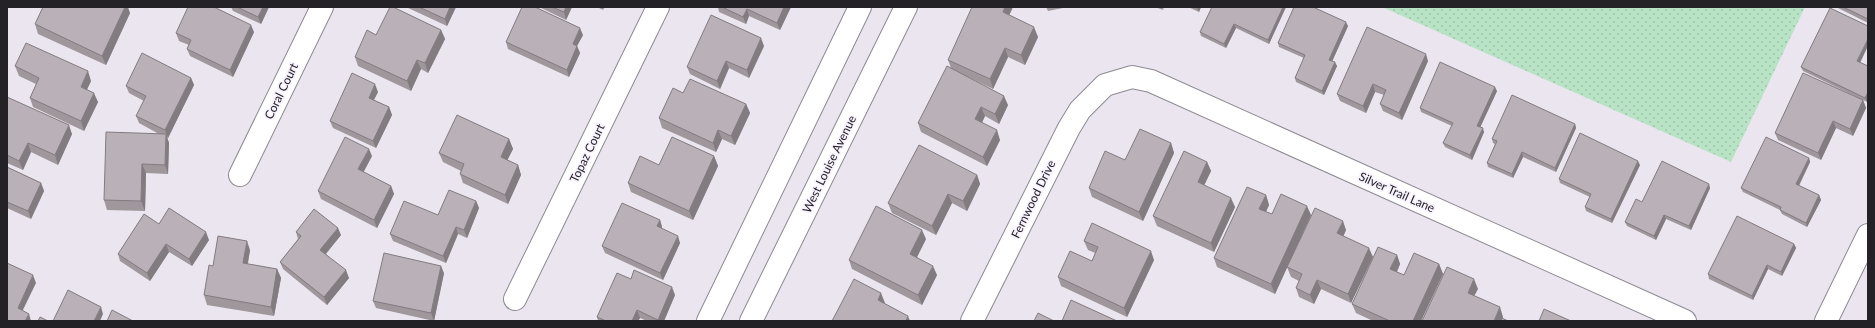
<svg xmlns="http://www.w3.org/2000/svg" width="1875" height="328" font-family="Lato,sans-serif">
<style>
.grass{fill:url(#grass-dots)}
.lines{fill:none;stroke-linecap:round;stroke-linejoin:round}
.street-casing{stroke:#8d8992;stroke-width:24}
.secondary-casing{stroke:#8d8992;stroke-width:24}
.street{stroke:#fff;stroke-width:22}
.secondary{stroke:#fff;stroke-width:22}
.wall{fill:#a0979d}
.shaded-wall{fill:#827b80}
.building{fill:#bab0b7;stroke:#827b80}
.labels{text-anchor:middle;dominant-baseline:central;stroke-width:3.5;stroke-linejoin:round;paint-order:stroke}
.street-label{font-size:12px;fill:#242226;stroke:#f7f2fd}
</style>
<defs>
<pattern id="grass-dots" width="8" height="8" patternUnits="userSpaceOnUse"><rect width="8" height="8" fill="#b8e3c5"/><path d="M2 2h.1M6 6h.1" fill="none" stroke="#9ec2a9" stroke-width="1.8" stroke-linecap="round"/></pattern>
</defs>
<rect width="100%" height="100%" fill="#eae5ef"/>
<!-- grass -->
<path class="grass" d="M 1382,7 L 1805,7 L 1731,162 Z"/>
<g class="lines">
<defs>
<g id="street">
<path d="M 240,175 L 322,7"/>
<path d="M 515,299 L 658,7"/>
<path d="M 972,321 L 1069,128 L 1080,110 L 1105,85 L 1132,77 L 1151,81 L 1685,321"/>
<path d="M 1826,321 L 1868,235"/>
</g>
<g id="secondary">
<path d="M 708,321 L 860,7"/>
<path d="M 751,321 L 906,7"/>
</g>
</defs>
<!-- street casing -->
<use href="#street" class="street-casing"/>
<!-- secondary casing -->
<use href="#secondary" class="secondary-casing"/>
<!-- street -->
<use href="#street" class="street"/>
<!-- secondary -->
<use href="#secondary" class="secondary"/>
</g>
<!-- wall -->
<g class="wall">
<path d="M 231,7 L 269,7 L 261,24 L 233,11 Z"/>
<path d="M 406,7 L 456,7 L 447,26 Z"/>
<path d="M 539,7 L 572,7 L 566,20 Z"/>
<path d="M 597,7 L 605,7 L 603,10 Z"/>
<path d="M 718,7 L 791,7 L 780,30 L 749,16 L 746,24 L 719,12 Z"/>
<path d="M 1013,7 L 1009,15 L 1038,37 L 1025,65 L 1008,57 L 993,89 L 966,76 L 1008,105 L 999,124 L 985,116 L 982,122 L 1000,140 L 987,166 L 921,132 L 918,123 L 951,68 L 948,60 Z"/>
<path d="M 1046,7 L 1068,7 L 1048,11 Z"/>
<path d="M 1155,7 L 1164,7 L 1163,10 Z"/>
<path d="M 1188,7 L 1201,7 L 1199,12 Z"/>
<path d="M 1286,7 L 1269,44 L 1236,28 L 1226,48 L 1201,36 L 1200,32 Z"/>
<path d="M 1836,7 L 1868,7 L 1868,23 Z"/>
<path d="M 130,13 L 106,65 L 38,34 L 35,24 Z"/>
<path d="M 1348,26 L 1332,61 L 1337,66 L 1324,95 L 1296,82 L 1295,78 L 1304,58 L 1279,47 L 1278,43 Z"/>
<path d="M 441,30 L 445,39 L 428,73 L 421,69 L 411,91 L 358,66 L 355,57 L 376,35 Z"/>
<path d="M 254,32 L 233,77 L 190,56 L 187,49 L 189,45 L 179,41 L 176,33 Z"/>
<path d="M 583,35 L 577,46 L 580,53 L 569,77 L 508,49 L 506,42 Z"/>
<path d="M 764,46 L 749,78 L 729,68 L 720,89 L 690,74 L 687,67 Z"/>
<path d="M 1428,61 L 1402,120 L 1383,111 L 1380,104 L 1384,95 L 1375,92 L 1366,113 L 1340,101 L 1337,94 Z"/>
<path d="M 1860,62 L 1867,102 L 1803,71 L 1801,67 Z"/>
<path d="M 15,66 L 91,81 L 87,89 L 98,102 L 84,131 L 33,107 L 30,98 L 36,84 L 19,76 Z"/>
<path d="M 191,78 L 194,85 L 168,138 L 167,137 L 169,143 L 168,174 L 146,173 L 145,211 L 107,210 L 104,200 L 159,134 L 139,123 L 136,116 L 144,101 L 129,93 L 126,86 Z"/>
<path d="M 1497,91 L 1480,127 L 1484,132 L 1472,160 L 1445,147 L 1443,143 L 1452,126 L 1421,112 L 1420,108 Z"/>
<path d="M 378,92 L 374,100 L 389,107 L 392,115 L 376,148 L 333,128 L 330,121 Z"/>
<path d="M 683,93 L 746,104 L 750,113 L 735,145 L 722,139 L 716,152 L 662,128 L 659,118 Z"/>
<path d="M 7,97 L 72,134 L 58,165 L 31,152 L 23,170 L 7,163 Z"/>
<path d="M 1863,100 L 1866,108 L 1853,136 L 1836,128 L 1821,160 L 1778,140 L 1775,133 Z"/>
<path d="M 1575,124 L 1576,128 L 1556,172 L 1523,157 L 1513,178 L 1488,167 L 1487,163 L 1495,144 L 1493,143 L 1492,139 Z"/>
<path d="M 509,139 L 513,149 L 507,160 L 518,165 L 521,175 L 508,204 L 463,183 L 460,174 L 461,171 L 443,162 L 439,153 Z"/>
<path d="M 1171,143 L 1174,153 L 1143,221 L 1092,197 L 1089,188 L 1125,160 Z"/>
<path d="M 372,156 L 363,172 L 391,186 L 394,194 L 377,228 L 321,199 L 318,191 Z"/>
<path d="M 714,156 L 718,166 L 693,220 L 631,192 L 628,183 L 659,165 Z"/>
<path d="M 1809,158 L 1810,162 L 1799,186 L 1819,195 L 1821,200 L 1807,227 L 1782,214 L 1780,210 L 1743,192 L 1741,188 Z"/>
<path d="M 1207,162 L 1211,171 L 1204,185 L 1235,207 L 1214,252 L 1157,226 L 1153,216 Z"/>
<path d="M 1640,165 L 1612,223 L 1586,211 L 1585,207 L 1590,197 L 1560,183 L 1559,179 Z"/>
<path d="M 7,167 L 41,183 L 44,191 L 31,219 L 7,208 Z"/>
<path d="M 977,175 L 980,184 L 967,211 L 952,203 L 936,235 L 892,213 L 888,203 Z"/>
<path d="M 1710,188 L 1691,230 L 1666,219 L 1656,240 L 1627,226 L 1625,222 L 1642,202 Z"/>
<path d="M 1266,195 L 1269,205 L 1266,212 L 1272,214 L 1311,215 L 1275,294 L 1217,267 L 1214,258 Z"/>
<path d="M 476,201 L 479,208 L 467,238 L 458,234 L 446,263 L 393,241 L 390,234 Z"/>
<path d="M 660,220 L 662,227 L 662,228 L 680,243 L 663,280 L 605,253 L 602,246 Z"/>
<path d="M 159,224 L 209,240 L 192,266 L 169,252 L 150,281 L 120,261 L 118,254 Z"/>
<path d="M 1346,230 L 1343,236 L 1373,257 L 1351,303 L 1321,289 L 1314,304 L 1299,297 L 1296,288 L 1299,281 L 1291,277 L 1287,267 Z"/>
<path d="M 296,232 L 341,235 L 326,254 L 349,278 L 327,305 L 283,269 L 280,262 L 298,239 Z"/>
<path d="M 926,239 L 917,257 L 937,275 L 922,305 L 852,269 L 849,260 Z"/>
<path d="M 1084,241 L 1154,260 L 1127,317 L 1061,286 L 1058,277 L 1092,261 L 1095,253 L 1088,250 Z"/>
<path d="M 1794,244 L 1796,248 L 1782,276 L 1768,269 L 1753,300 L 1709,279 L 1708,274 Z"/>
<path d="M 250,250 L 248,264 L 277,269 L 281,278 L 274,316 L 207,305 L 204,295 L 213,266 Z"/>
<path d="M 1397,255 L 1400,264 L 1397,272 L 1404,275 L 1439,264 L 1443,274 L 1421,321 L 1373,321 L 1356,313 L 1352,304 Z"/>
<path d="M 444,273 L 434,321 L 376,308 L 373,301 Z"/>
<path d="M 631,279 L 675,295 L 664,321 L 647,321 L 640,318 L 638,321 L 598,321 L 597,317 Z"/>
</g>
<!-- shaded-wall -->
<g class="shaded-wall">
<path d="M 125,7 L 128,7 L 130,13 L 106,65 L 102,56 Z"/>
<path d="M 263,7 L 269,7 L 261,24 L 258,17 Z"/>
<path d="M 450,7 L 456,7 L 447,26 L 445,19 Z"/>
<path d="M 566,7 L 572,7 L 566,20 L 564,12 Z"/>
<path d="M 784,7 L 791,7 L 780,30 L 777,23 Z"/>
<path d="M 1005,7 L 1013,7 L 1006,22 L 1003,12 Z"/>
<path d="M 1197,7 L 1201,7 L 1199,12 L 1197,8 Z"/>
<path d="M 1283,7 L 1286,7 L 1269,44 L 1268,40 Z"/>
<path d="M 747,9 L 749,16 L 746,24 L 743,17 Z"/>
<path d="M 1346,22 L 1348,26 L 1331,64 L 1329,60 Z"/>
<path d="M 1234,24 L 1236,28 L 1226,48 L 1224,44 Z"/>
<path d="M 251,25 L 254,32 L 233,77 L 230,70 Z"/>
<path d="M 1034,27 L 1038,37 L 1025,65 L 1021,55 Z"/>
<path d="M 580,28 L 583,35 L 577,46 L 580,53 L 569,77 L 567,70 L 573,44 Z"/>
<path d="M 441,30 L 445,39 L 428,73 L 425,63 Z"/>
<path d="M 761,38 L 764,46 L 749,78 L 747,70 Z"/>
<path d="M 1868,39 L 1868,46 L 1859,65 L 1857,61 Z"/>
<path d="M 1005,48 L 1008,57 L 993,89 L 990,79 Z"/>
<path d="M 1426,54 L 1428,61 L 1402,120 L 1399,113 Z"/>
<path d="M 417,60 L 421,69 L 411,91 L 407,81 Z"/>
<path d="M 726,61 L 729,68 L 720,89 L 717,81 Z"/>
<path d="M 1335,62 L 1337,66 L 1324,95 L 1322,91 Z"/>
<path d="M 88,71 L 91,81 L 84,96 L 81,87 Z"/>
<path d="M 191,78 L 194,85 L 168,138 L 165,130 Z"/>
<path d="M 375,84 L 378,92 L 371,105 L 369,98 Z"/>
<path d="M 1373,84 L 1375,92 L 1366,113 L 1363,106 Z"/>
<path d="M 1495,87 L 1497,91 L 1479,130 L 1477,126 Z"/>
<path d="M 1868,92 L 1868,100 L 1867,102 L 1865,98 Z"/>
<path d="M 94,93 L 98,102 L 84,131 L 81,121 Z"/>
<path d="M 1004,96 L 1008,105 L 999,124 L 995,114 Z"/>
<path d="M 1863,100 L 1866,108 L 1853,136 L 1850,129 Z"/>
<path d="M 746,104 L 750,113 L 735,145 L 731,136 Z"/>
<path d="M 389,107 L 392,115 L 376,148 L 373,141 Z"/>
<path d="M 981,107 L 985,116 L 979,129 L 975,119 Z"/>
<path d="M 1833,121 L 1836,128 L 1821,160 L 1818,153 Z"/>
<path d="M 1575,124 L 1576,128 L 1556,172 L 1555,168 Z"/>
<path d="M 69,125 L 72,134 L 58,165 L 55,155 Z"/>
<path d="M 1483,128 L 1484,132 L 1472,160 L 1470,155 Z"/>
<path d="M 718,130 L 722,139 L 716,152 L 713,143 Z"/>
<path d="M 997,130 L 1000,140 L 987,166 L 983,157 Z"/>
<path d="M 166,134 L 169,143 L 168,174 L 165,165 Z"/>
<path d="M 509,139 L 513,149 L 504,167 L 501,157 Z"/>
<path d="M 28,143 L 31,152 L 23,170 L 19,161 Z"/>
<path d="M 1171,143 L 1174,153 L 1143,221 L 1139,212 Z"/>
<path d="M 369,149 L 372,156 L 361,177 L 358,169 Z"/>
<path d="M 1522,152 L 1523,157 L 1513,178 L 1512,174 Z"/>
<path d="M 714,156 L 718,166 L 693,220 L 689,211 Z"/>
<path d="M 1809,158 L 1810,162 L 1797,189 L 1796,184 Z"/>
<path d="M 1638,161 L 1640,165 L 1612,223 L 1611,219 Z"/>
<path d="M 1207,162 L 1211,171 L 1201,192 L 1198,182 Z"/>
<path d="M 142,164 L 146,173 L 145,211 L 141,201 Z"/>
<path d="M 518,165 L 521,175 L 508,204 L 505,195 Z"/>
<path d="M 977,175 L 980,184 L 967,211 L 963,201 Z"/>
<path d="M 41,183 L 44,191 L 31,219 L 28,211 Z"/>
<path d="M 1709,184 L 1710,188 L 1691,230 L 1689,226 Z"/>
<path d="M 391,186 L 394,194 L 377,228 L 374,220 Z"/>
<path d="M 948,194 L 952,203 L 936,235 L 932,226 Z"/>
<path d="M 1266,195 L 1269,205 L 1263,218 L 1259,209 Z"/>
<path d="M 1819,195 L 1821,200 L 1807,227 L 1806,223 Z"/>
<path d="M 1231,198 L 1235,207 L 1214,252 L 1211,243 Z"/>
<path d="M 476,201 L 479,208 L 467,238 L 464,230 Z"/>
<path d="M 1307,206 L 1311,215 L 1275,294 L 1271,284 Z"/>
<path d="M 1664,215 L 1666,219 L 1656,240 L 1654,236 Z"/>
<path d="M 660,220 L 662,227 L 659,233 L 657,226 Z"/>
<path d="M 1343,221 L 1346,230 L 1341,242 L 1337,233 Z"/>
<path d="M 456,227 L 458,234 L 446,263 L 443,256 Z"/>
<path d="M 338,228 L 341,235 L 323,257 L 320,250 Z"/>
<path d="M 922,230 L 926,239 L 914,263 L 910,254 Z"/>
<path d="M 206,232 L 209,240 L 192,266 L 189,259 Z"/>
<path d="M 678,236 L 680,243 L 663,280 L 660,273 Z"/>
<path d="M 247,241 L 250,250 L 246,272 L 243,263 Z"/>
<path d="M 166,244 L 169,252 L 150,281 L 147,273 Z"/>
<path d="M 1794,244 L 1796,248 L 1782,276 L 1781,272 Z"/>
<path d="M 1369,248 L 1373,257 L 1351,303 L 1348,294 Z"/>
<path d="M 1151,251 L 1154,260 L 1127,317 L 1124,308 Z"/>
<path d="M 1397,255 L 1400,264 L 1394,278 L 1390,269 Z"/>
<path d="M 1439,264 L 1443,274 L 1421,321 L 1413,321 Z"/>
<path d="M 1767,265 L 1768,269 L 1753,300 L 1752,296 Z"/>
<path d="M 441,266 L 444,273 L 434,321 L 431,313 Z"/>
<path d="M 933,266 L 937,275 L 922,305 L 918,295 Z"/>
<path d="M 277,269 L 281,278 L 274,316 L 271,307 Z"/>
<path d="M 346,270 L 349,278 L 327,305 L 324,297 Z"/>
<path d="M 33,275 L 36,283 L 20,316 L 18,308 Z"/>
<path d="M 1474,279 L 1478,289 L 1471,302 L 1468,293 Z"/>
<path d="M 1317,280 L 1321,289 L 1314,304 L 1310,295 Z"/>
<path d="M 672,287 L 675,295 L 664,321 L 659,321 L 658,320 Z"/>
<path d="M 881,293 L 885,303 L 881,310 L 878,300 Z"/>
<path d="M 101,307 L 103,314 L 100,321 L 94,321 Z"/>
<path d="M 1500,307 L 1503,317 L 1502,321 L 1494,321 Z"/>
<path d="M 637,310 L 640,318 L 638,321 L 632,321 Z"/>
<path d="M 29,314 L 31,321 L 25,321 Z"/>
<path d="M 908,316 L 910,321 L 906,321 Z"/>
</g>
<!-- building -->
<g class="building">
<path d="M 43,7 L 125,7 L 102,56 L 35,24 Z"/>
<path d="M 188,7 L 214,7 L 251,25 L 230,70 L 187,49 L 191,40 L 176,33 Z"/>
<path d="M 237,7 L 263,7 L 258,17 Z"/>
<path d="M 390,7 L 393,7 L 441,30 L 425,63 L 417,60 L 407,81 L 355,57 L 367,30 L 376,35 Z"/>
<path d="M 419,7 L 450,7 L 445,19 Z"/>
<path d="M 522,7 L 535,7 L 580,28 L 573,44 L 577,46 L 567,70 L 506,42 Z"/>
<path d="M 552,7 L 566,7 L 564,12 Z"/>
<path d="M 722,7 L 784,7 L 777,23 L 747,9 L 743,17 Z"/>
<path d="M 972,7 L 1005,7 L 1003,12 L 1034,27 L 1021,55 L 1005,48 L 990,79 L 948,60 Z"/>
<path d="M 1212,7 L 1283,7 L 1268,40 L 1234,24 L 1224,44 L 1200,32 Z"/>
<path d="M 1294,7 L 1313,7 L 1346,22 L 1329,60 L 1335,62 L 1322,91 L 1295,78 L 1305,55 L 1278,43 Z"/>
<path d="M 1843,7 L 1868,7 L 1868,19 Z"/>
<path d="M 1830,8 L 1868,26 L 1868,39 L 1857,61 L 1868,66 L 1868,92 L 1865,98 L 1801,67 Z"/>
<path d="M 711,15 L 761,38 L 747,70 L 726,61 L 717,81 L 687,67 Z"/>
<path d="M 1367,27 L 1426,54 L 1399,113 L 1380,104 L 1386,90 L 1373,84 L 1363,106 L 1337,94 Z"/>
<path d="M 26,43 L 88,71 L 81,87 L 94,93 L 81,121 L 30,98 L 39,78 L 15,66 Z"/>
<path d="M 142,53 L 191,78 L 165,130 L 136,116 L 146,96 L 126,86 Z"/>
<path d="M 1440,62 L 1495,87 L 1477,126 L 1483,128 L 1470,155 L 1443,143 L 1453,123 L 1420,108 Z"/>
<path d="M 947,66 L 1004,96 L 995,114 L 981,107 L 975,119 L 997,130 L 983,157 L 918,123 Z"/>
<path d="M 352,73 L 375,84 L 369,98 L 389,107 L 373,141 L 330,121 Z"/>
<path d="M 1803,73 L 1863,100 L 1850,129 L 1833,121 L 1818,153 L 1775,133 Z"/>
<path d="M 690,79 L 746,104 L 731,136 L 718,130 L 713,143 L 659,118 L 673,88 L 683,93 Z"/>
<path d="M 1512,95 L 1575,124 L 1555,168 L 1522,152 L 1512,174 L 1487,163 L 1497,141 L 1492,139 Z"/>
<path d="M 7,97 L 69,125 L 55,155 L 28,143 L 19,161 L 7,155 Z"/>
<path d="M 457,115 L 509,139 L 501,157 L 518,165 L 505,195 L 460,174 L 464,164 L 439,153 Z"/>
<path d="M 1140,129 L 1171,143 L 1139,212 L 1089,188 L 1105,151 L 1125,160 Z"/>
<path d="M 106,132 L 166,134 L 165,165 L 142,164 L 141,201 L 104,200 Z"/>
<path d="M 1580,133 L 1638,161 L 1611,219 L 1585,207 L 1591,194 L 1559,179 Z"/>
<path d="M 345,137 L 369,149 L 358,169 L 391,186 L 374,220 L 318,191 Z"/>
<path d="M 672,137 L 714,156 L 689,211 L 628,183 L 640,156 L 659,165 Z"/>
<path d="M 1766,137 L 1809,158 L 1796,184 L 1819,195 L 1806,223 L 1780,210 L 1781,207 L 1741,188 Z"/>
<path d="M 919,145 L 977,175 L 963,201 L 948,194 L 932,226 L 888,203 Z"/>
<path d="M 1184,151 L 1207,162 L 1198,182 L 1231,198 L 1211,243 L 1153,216 Z"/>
<path d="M 1662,161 L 1709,184 L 1689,226 L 1664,215 L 1654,236 L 1625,222 L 1636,199 L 1642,202 Z"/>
<path d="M 7,167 L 41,183 L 28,211 L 7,202 Z"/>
<path d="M 1247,187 L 1266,195 L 1259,209 L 1272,214 L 1281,194 L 1307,206 L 1271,284 L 1214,258 Z"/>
<path d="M 449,190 L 476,201 L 464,230 L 456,227 L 443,256 L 390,234 L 404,201 L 438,215 Z"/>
<path d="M 622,203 L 660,220 L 657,226 L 678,236 L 660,273 L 602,246 Z"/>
<path d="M 876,206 L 922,230 L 910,254 L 933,266 L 918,295 L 849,260 Z"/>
<path d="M 169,208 L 206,232 L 189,259 L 166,244 L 147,273 L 118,254 L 144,214 L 159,224 Z"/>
<path d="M 1315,208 L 1343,221 L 1337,233 L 1369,248 L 1348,294 L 1317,280 L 1310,295 L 1296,288 L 1302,274 L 1287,267 Z"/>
<path d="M 314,209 L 338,228 L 320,250 L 346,270 L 324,297 L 280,262 L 301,236 L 296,232 Z"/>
<path d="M 1737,216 L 1794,244 L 1781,272 L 1767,265 L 1752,296 L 1708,274 Z"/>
<path d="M 1092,223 L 1151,251 L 1124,308 L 1058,277 L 1070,251 L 1092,261 L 1098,247 L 1084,241 Z"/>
<path d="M 218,236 L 247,241 L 243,263 L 277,269 L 271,307 L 204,295 L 209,265 L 213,266 Z"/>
<path d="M 1378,247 L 1397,255 L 1390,269 L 1404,275 L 1414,253 L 1439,264 L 1413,321 L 1390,321 L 1352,304 Z"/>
<path d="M 384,253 L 441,266 L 431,313 L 373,301 Z"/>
<path d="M 7,263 L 33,275 L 18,308 L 29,314 L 25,321 L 7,321 Z"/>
<path d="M 1447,267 L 1474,279 L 1468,293 L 1500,307 L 1494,321 L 1422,321 Z"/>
<path d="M 634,270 L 672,287 L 658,320 L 637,310 L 632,321 L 606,321 L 597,317 L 617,273 L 631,279 Z"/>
<path d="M 854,279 L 881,293 L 878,300 L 908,316 L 906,321 L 832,321 Z"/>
<path d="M 68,290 L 101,307 L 94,321 L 53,321 Z"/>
<path d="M 1071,300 L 1117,321 L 1062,321 Z"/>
<path d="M 1544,309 L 1571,321 L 1539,321 Z"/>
<path d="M 112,310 L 133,321 L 107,321 Z"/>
<path d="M 1038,313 L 1054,321 L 1034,321 Z"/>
<path d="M 40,317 L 48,321 L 38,321 Z"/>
<path d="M 1502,318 L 1508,321 L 1501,321 Z"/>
</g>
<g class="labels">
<!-- street labels -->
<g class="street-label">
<text transform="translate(281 91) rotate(-64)">Coral Court</text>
<text transform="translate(587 153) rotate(-64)">Topaz Court</text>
<text transform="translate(829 164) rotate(-64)">West Louise Avenue</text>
<text transform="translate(1397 192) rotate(24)">Silver Trail Lane</text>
<text transform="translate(1033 199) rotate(-64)">Fernwood Drive</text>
</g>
</g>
<!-- border -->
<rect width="1875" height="328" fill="none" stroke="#242226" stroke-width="16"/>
</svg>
